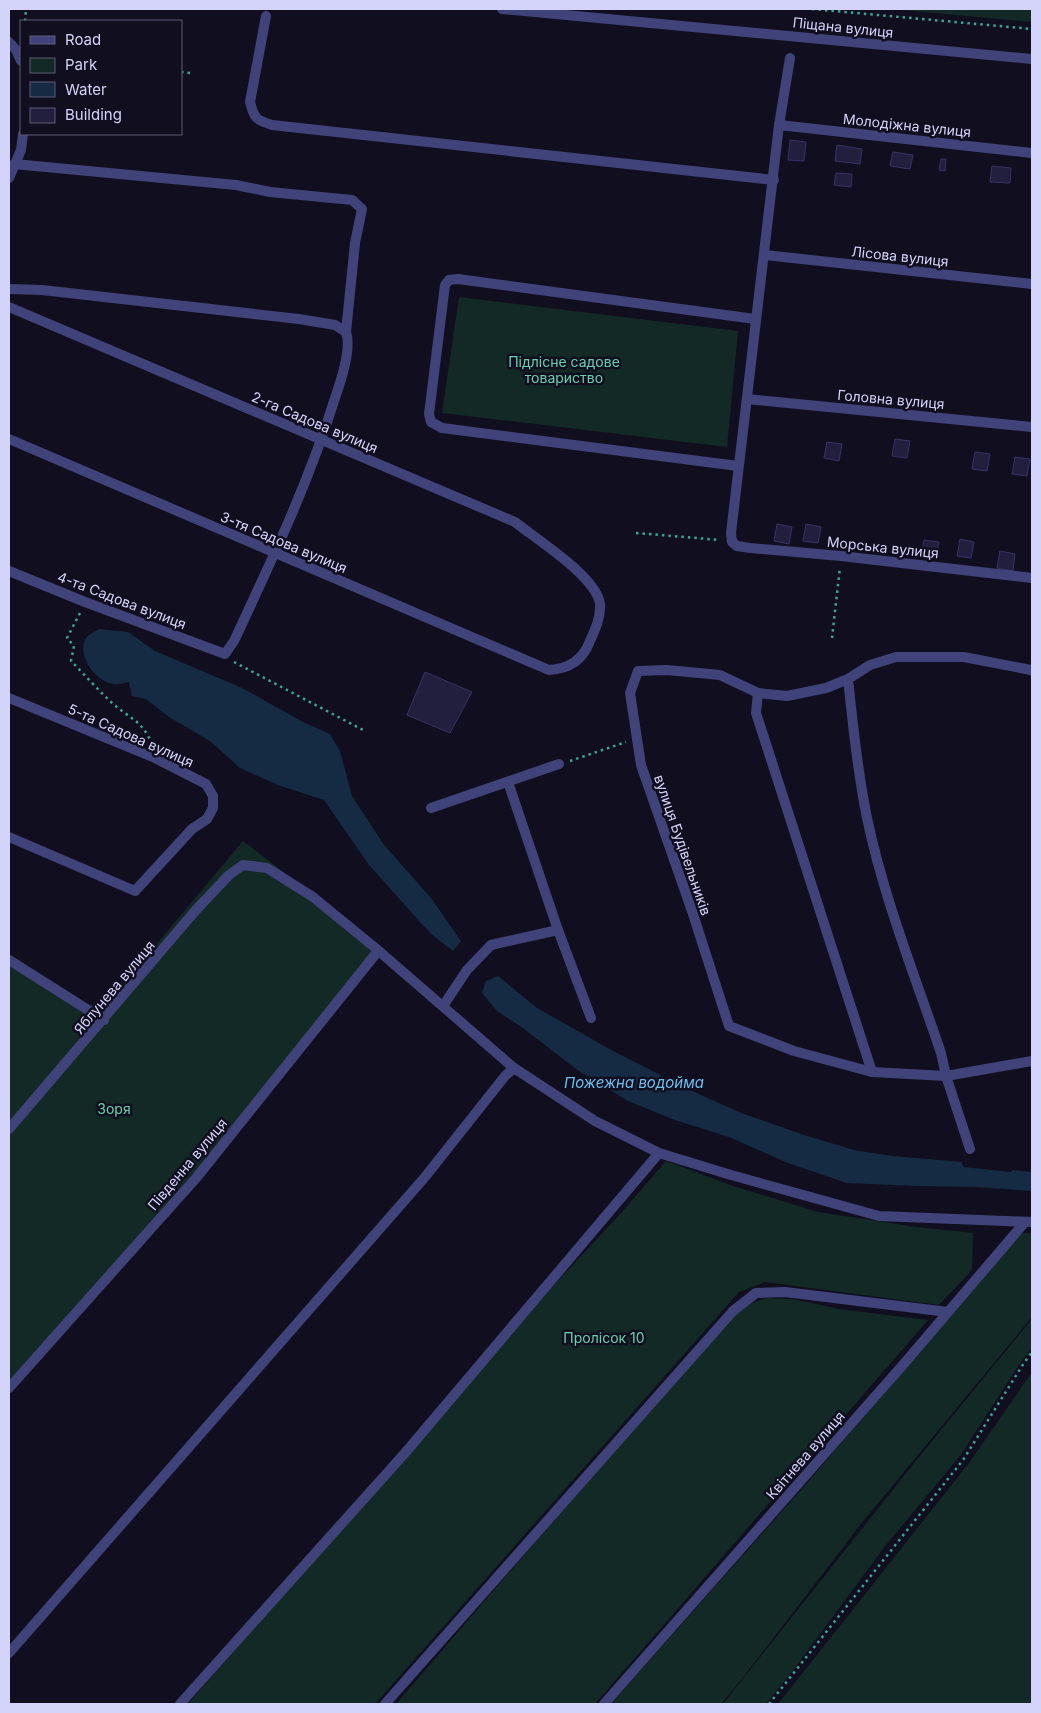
<svg xmlns="http://www.w3.org/2000/svg" width="1041" height="1713" font-family="Inter,sans-serif">
<style>
.green{fill:#132926}
.water{fill:#152b44}
.building{fill:#211e3e;stroke:#383267}
.lines{fill:none;stroke-linecap:round;stroke-linejoin:round}
.path{stroke:#3ca595;stroke-width:2.5;stroke-dasharray:2.5 4;stroke-linecap:butt}
.minor{stroke:#404379;stroke-width:10}
.tertiary{stroke:#404379;stroke-width:10}
.labels{text-anchor:middle;dominant-baseline:central;stroke-width:5;stroke-linejoin:round;paint-order:stroke}
.street-label{font-size:14px;fill:#d4d3fa;stroke:#110f1f}
.park-label{font-size:14px;fill:#68d1ad;stroke:#110f1f}
.water-label{font-size:15px;font-style:italic;fill:#6dbeee;stroke:#110f1f}
</style>
<rect width="100%" height="100%" fill="#110f1f"/>
<!-- green -->
<g class="green">
<path d="M 891,9 L 1032,9 L 1032,22 Z"/>
<path d="M 459,297 L 738,331 L 727,447 L 442,413 Z"/>
<path d="M 243,841 L 386,950 L 9,1392 L 9,955 L 90,1006 L 108,1002 Z"/>
<path d="M 666,1161 L 733,1186 L 818,1212 L 916,1227 L 973,1233 L 972,1270 L 939,1305 L 765,1282 L 739,1292 L 375,1704 L 188,1704 L 554,1285 L 622,1212 Z"/>
<path d="M 1022,1233 L 1032,1233 L 1032,1317 L 860,1525 L 742,1679 L 721,1704 L 611,1704 L 808,1482 Z"/>
<path d="M 766,1298 L 792,1299 L 839,1309 L 928,1320 L 595,1704 L 396,1704 L 551,1524 L 738,1312 L 752,1303 Z"/>
<path d="M 1032,1319 L 1032,1348 L 1019,1365 L 960,1456 L 886,1545 L 794,1669 L 766,1704 L 723,1704 L 919,1457 Z"/>
<path d="M 1032,1372 L 1032,1704 L 778,1704 L 969,1463 Z"/>
</g>
<!-- water -->
<g class="water">
<path d="M 99,629 L 128,632 L 155,651 L 242,688 L 303,722 L 330,734 L 340,751 L 352,796 L 384,845 L 431,898 L 461,941 L 453,951 L 430,933 L 369,865 L 324,800 L 278,785 L 240,768 L 210,741 L 169,717 L 146,699 L 132,696 L 129,682 C 124,683 117,685 113,684 C 95,681 76,655 86,638 C 89,634 95,632 99,629 Z"/>
<path d="M 498,976 L 537,1008 L 613,1051 L 690,1090 L 741,1113 L 804,1135 L 854,1150 L 892,1156 L 962,1162 L 963,1167 L 1011,1172 L 1012,1170 L 1032,1172 L 1032,1191 L 977,1187 L 916,1186 L 847,1183 L 788,1163 L 729,1137 L 672,1119 L 628,1101 L 576,1069 L 523,1028 L 497,1011 L 482,993 L 486,981 Z"/>
</g>
<!-- building -->
<g class="building">
<path d="M 790,140 L 806,142 L 804,161 L 788,160 Z"/>
<path d="M 837,145 L 862,149 L 860,164 L 835,161 Z"/>
<path d="M 893,152 L 913,155 L 910,169 L 890,166 Z"/>
<path d="M 941,159 L 946,159 L 945,171 L 939,170 Z"/>
<path d="M 992,166 L 1011,168 L 1010,183 L 990,182 Z"/>
<path d="M 836,173 L 852,174 L 851,187 L 834,185 Z"/>
<path d="M 895,439 L 910,441 L 907,458 L 892,456 Z"/>
<path d="M 827,442 L 842,444 L 839,461 L 824,458 Z"/>
<path d="M 975,452 L 990,454 L 987,471 L 972,469 Z"/>
<path d="M 1015,457 L 1030,459 L 1027,476 L 1012,474 Z"/>
<path d="M 777,524 L 792,527 L 789,544 L 774,541 Z"/>
<path d="M 806,524 L 821,527 L 818,543 L 803,541 Z"/>
<path d="M 960,539 L 974,542 L 971,558 L 957,556 Z"/>
<path d="M 924,540 L 939,542 L 936,559 L 921,557 Z"/>
<path d="M 1000,551 L 1015,554 L 1013,571 L 997,568 Z"/>
<path d="M 425,672 L 472,692 L 450,733 L 407,715 Z"/>
</g>
<g class="lines">
<!-- path -->
<g class="path">
<path d="M 812,9 L 1032,29"/>
<path d="M 25,21 L 26,9"/>
<path d="M 181,72 L 190,73"/>
<path d="M 636,533 L 720,540"/>
<path d="M 80,613 L 67,638 L 74,646 L 71,661 C 85,675 98,690 112,703 C 130,719 142,720 152,744"/>
<path d="M 832,638 L 840,567"/>
<path d="M 234,662 L 363,730"/>
<path d="M 570,761 L 626,742"/>
<path d="M 769,1704 L 963,1460 L 1022,1366 L 1032,1352"/>
</g>
<!-- minor -->
<g class="minor">
<path d="M 266,16 L 250,102 C 254,118 256,120 272,125 L 774,180"/>
<path d="M 9,42 L 16,50 L 21,61"/>
<path d="M 790,58 L 779,125 L 731,533 L 732,542 L 737,546 L 750,548 L 841,556 L 1032,578"/>
<path d="M 779,125 L 1032,153"/>
<path d="M 14,164 L 236,185 L 270,192 L 352,200 L 362,209 L 355,243 L 346,332"/>
<path d="M 9,178 L 21,150 L 23,134"/>
<path d="M 765,255 L 1032,284"/>
<path d="M 9,289 L 42,290 L 299,319 L 335,325 L 346,332 C 352,348 341,381 335,398 C 309,482 271,562 234,641 L 225,654 L 85,602 L 9,571"/>
<path d="M 9,307 L 515,522 C 536,539 597,577 600,604 C 601,617 595,630 590,641 C 583,660 568,669 549,670 L 9,439"/>
<path d="M 747,399 L 1032,427"/>
<path d="M 738,466 L 442,428 L 431,422 L 429,414 L 445,285 L 449,280 L 458,279 L 755,319"/>
<path d="M 1032,671 L 1031,670 L 964,657 L 896,657 L 870,665 L 848,679 L 826,688 L 787,696 L 758,693 L 720,675 L 667,670 L 638,671 L 630,693 L 641,765 L 692,911 L 729,1026 L 794,1051 L 872,1072 L 946,1076 L 1032,1061"/>
<path d="M 848,679 C 853,726 858,773 867,818 C 884,899 915,976 941,1053 L 946,1076 L 970,1149"/>
<path d="M 758,693 L 756,713 L 872,1072"/>
<path d="M 9,698 L 155,758 L 206,784 L 213,796 L 213,808 L 207,819 L 192,829 L 135,891 L 9,837"/>
<path d="M 508,782 L 558,930 L 591,1018"/>
<path d="M 431,808 L 559,764"/>
<path d="M 9,960 L 104,1020"/>
<path d="M 443,1006 L 467,970 L 491,945 L 558,930"/>
<path d="M 9,1129 L 196,910 L 229,875 L 243,865 L 267,868 L 313,897 L 373,946 L 514,1068 L 595,1121 L 659,1153 L 731,1175 L 879,1216 L 1032,1222"/>
<path d="M 9,1388 L 197,1177 L 378,951"/>
<path d="M 9,1653 L 425,1177 L 505,1076 L 514,1068"/>
<path d="M 180,1704 L 405,1453 L 659,1153"/>
<path d="M 385,1704 L 733,1311 L 756,1293 L 785,1292 L 948,1312"/>
<path d="M 604,1704 L 902,1366 L 1025,1222"/>
</g>
<!-- tertiary -->
<path class="tertiary" d="M 502,9 L 1032,59"/>
</g>
<g class="labels">
<!-- street labels -->
<g class="street-label">
<text transform="translate(843 27) rotate(6)">Піщана вулиця</text>
<text transform="translate(907 125) rotate(6)">Молодіжна вулиця</text>
<text transform="translate(900 256) rotate(6)">Лісова вулиця</text>
<text transform="translate(891 399) rotate(5)">Головна вулиця</text>
<text transform="translate(315 422) rotate(23)">2-га Садова вулиця</text>
<text transform="translate(284 542) rotate(23)">3-тя Садова вулиця</text>
<text transform="translate(883 547) rotate(6)">Морська вулиця</text>
<text transform="translate(122 600) rotate(21)">4-та Садова вулиця</text>
<text transform="translate(131 735) rotate(24)">5-та Садова вулиця</text>
<text transform="translate(683 845) rotate(71)">вулиця Будівельників</text>
<text transform="translate(114 987) rotate(-50)">Яблунева вулиця</text>
<text transform="translate(187 1164) rotate(-50)">Південна вулиця</text>
<text transform="translate(805 1455) rotate(-49)">Квітнева вулиця</text>
</g>
<!-- park labels -->
<g class="park-label">
<text x="564" y="361">Підлісне садове<tspan x="564" dy="16">товариство</tspan></text>
<text x="114" y="1108">Зоря</text>
<text x="604" y="1337">Пролісок 10</text>
</g>
<!-- water labels -->
<g class="water-label">
<text x="634" y="1082">Пожежна водойма</text>
</g>
</g>
<!-- border -->
<rect width="1041" height="1713" fill="none" stroke="#d4d3fa" stroke-width="20"/>
<!-- legend -->
<rect x="20" y="20" width="162" height="115" fill="#110f1f" stroke="#5f5d77"/>
<rect x="30" y="36" width="25" height="8" fill="#404379" stroke="#5f5d77"/>
<text x="65" y="45" font-size="15" fill="#d4d3fa">Road</text>
<rect x="30" y="58" width="25" height="15" fill="#132926" stroke="#5f5d77"/>
<text x="65" y="70" font-size="15" fill="#d4d3fa">Park</text>
<rect x="30" y="82" width="25" height="15" fill="#152b44" stroke="#5f5d77"/>
<text x="65" y="95" font-size="15" fill="#d4d3fa">Water</text>
<rect x="30" y="108" width="25" height="15" fill="#211e3e" stroke="#5f5d77"/>
<text x="65" y="120" font-size="15" fill="#d4d3fa">Building</text>
</svg>
